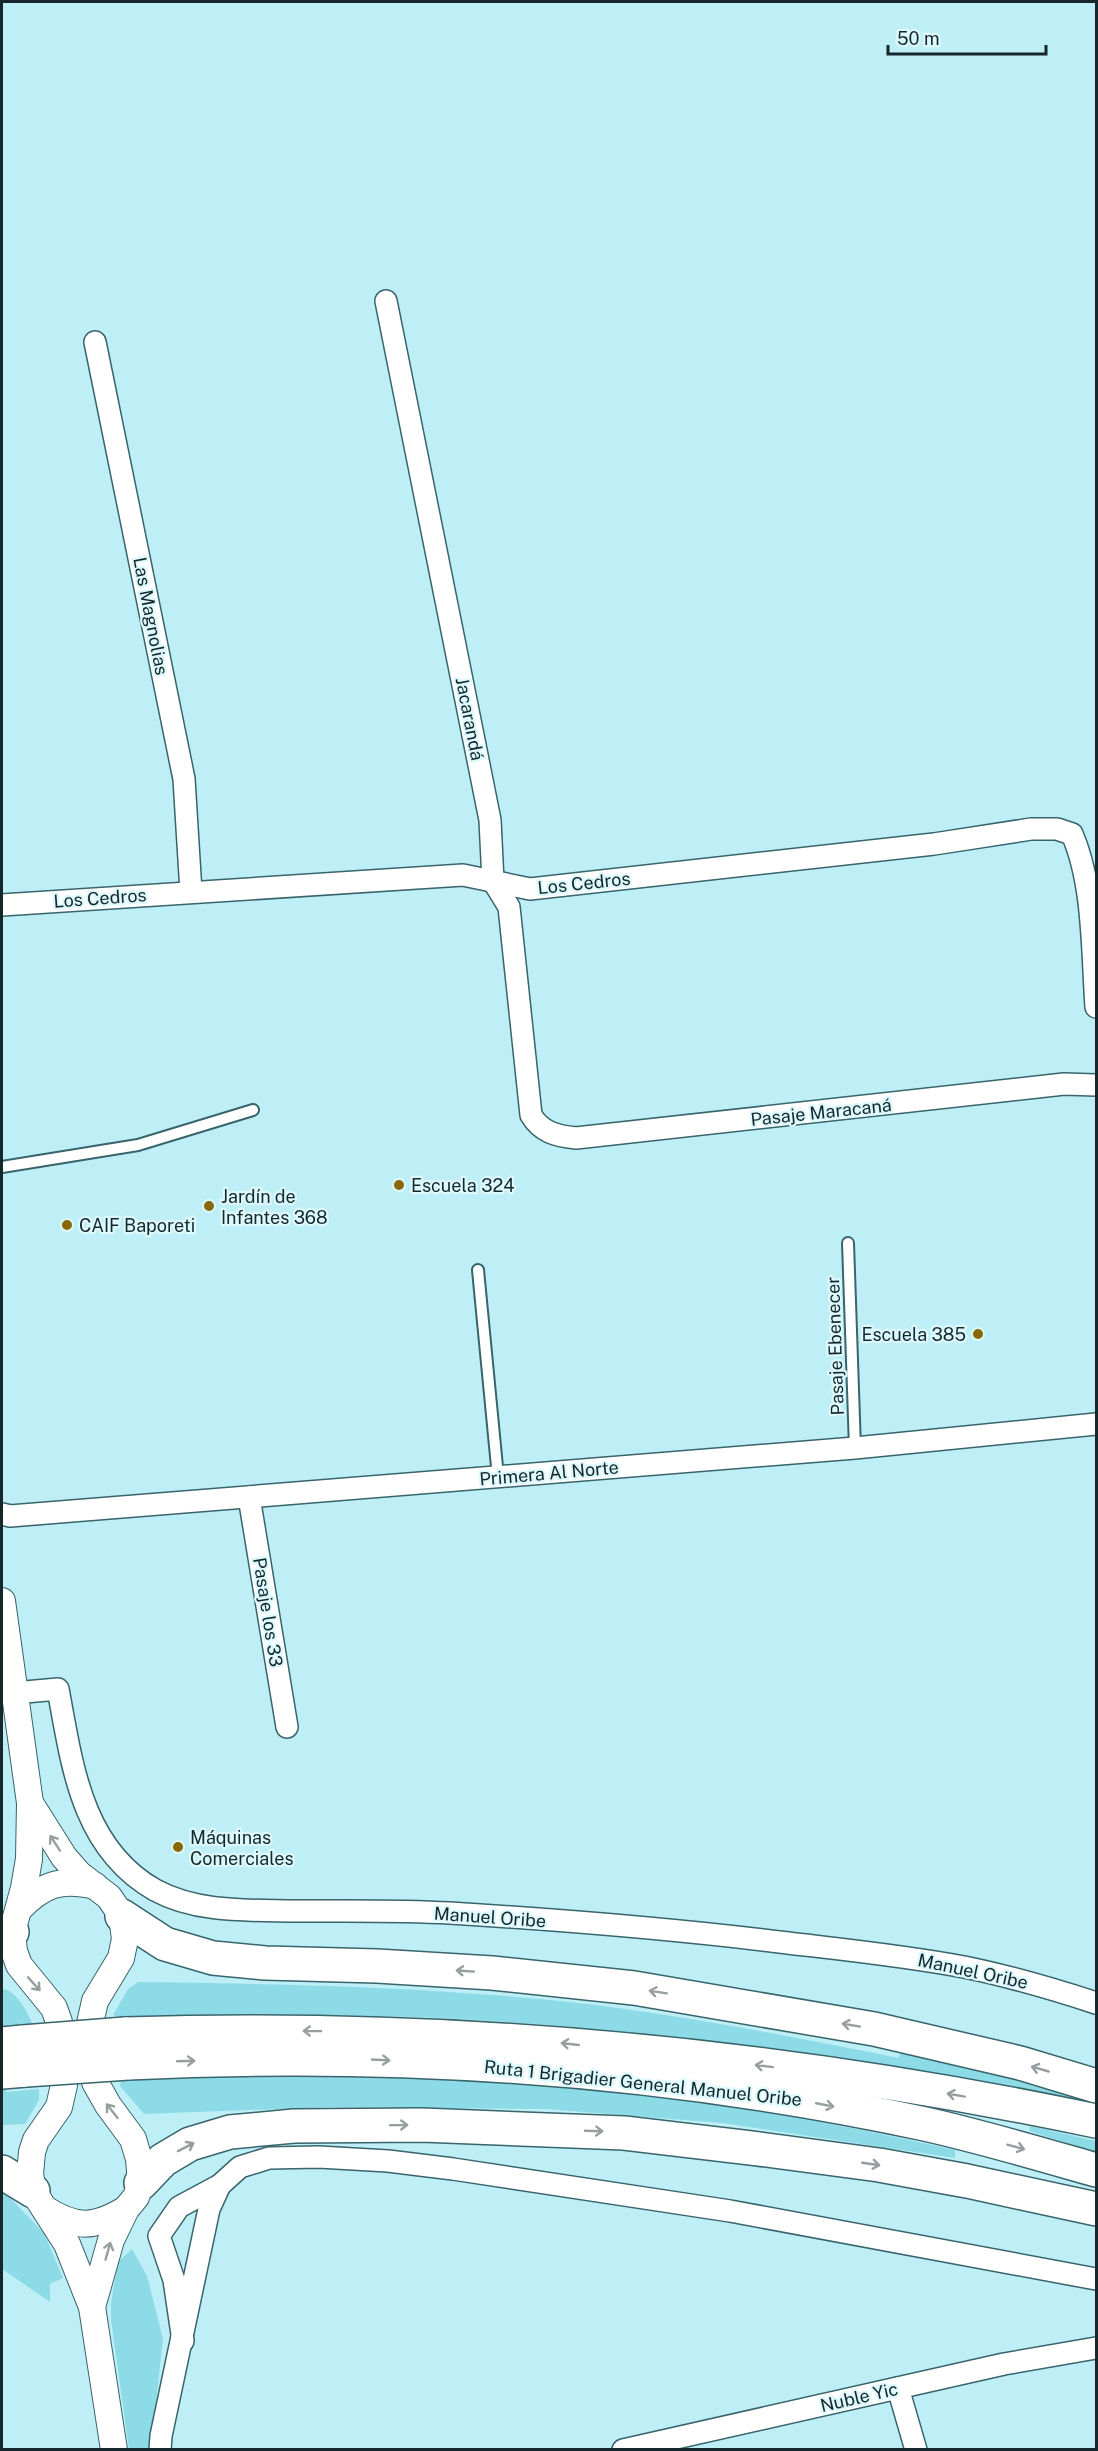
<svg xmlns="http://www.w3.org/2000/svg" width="1098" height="2451" font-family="'Public Sans',sans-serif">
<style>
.green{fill:#8ddbe7}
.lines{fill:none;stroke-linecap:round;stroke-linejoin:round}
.service-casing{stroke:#38646b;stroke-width:14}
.minor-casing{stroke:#38646b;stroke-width:24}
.tertiary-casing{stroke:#38646b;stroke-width:28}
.trunk-casing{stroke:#38646b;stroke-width:36}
.service{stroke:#fff;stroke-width:10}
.minor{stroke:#fff;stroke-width:21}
.tertiary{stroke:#fff;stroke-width:26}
.trunk{stroke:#fff;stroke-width:33}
.trunk-bridge-casing{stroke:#38646b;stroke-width:36;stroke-linecap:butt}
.trunk-bridge{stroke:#fff;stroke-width:33}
.oneway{stroke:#969e9f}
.poi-dot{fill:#886704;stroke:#dcf9fd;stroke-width:2}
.labels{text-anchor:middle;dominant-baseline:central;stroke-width:4.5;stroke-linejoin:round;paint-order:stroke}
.street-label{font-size:18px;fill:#15272a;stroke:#dcf9fd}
.poi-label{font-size:18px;fill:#15272a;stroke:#dcf9fd;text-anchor:start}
</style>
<rect width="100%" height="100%" fill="#bfeff6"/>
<!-- green -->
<g class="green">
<path d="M 138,1982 C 291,1984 444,1987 596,2005 C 698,2018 799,2038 899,2058 L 902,2049 L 1096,2096 L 1096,2106 C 931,2078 765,2048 598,2030 C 442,2013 285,2013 129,2020 L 113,2015 L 128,1989 Z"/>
<path d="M 6,1989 C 19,1996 27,2011 33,2025 L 2,2029 L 2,1990 Z"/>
<path d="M 276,2075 C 384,2077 494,2079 602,2090 C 720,2103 839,2123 955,2150 L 955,2158 L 722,2123 L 546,2109 L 332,2107 L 144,2114 L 120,2086 L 121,2081 L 132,2078 Z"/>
<path d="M 2,2089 L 6,2089 L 7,2092 L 39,2089 L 39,2100 L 25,2124 L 2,2125 Z"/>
<path d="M 1030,2126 L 1096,2141 L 1096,2152 L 1029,2131 Z"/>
<path d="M 2,2192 L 8,2196 L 44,2233 L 63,2278 L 50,2284 L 50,2302 L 2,2269 Z"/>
<path d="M 132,2249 L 147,2276 L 163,2339 L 151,2449 L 129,2449 L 111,2320 L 111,2303 L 118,2262 Z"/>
</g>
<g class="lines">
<defs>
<g id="service">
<path d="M 2,1167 L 138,1145 L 253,1110"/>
<path d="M 848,1243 L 855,1448"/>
<path d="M 478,1270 L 498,1477"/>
</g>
<g id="minor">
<path d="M 386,301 L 490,820 L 493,881 L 509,907 L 531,1115 C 541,1132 556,1136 576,1138 L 1064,1084 L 1096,1085"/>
<path d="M 95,342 L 184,779 L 191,892"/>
<path d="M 2,905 L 463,875 L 530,889 L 934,844 L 1031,829 L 1057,829 L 1072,834 C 1094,884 1092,952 1096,1007"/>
<path d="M 249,1497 L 287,1727"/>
<path d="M 2,1514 L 10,1516 L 855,1448 L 1096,1424"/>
<path d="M 14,1693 L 58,1689 C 72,1764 81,1848 155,1890 C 197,1913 249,1910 295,1911 C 347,1911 398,1910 450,1913 C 563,1920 675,1929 788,1943 C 847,1950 906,1956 964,1967 C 1009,1976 1053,1989 1096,2003"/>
<path d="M 183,2341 L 174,2280 L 159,2236 L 179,2207 L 220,2185 L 240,2167 L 269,2158 L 319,2157 L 388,2161 L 453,2169 L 730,2211 L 1096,2279"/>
<path d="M 898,2388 L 916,2450"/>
<path d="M 160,2450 L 161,2436 L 209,2209 L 220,2185"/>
<path d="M 623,2450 L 1004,2364 L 1096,2348"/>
</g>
<g id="tertiary">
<path d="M 2,1601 L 30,1803 L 29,1859 L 24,1888 L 12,1932 L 14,1951 L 19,1965 L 54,2008 L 59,2022 L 64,2085 L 59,2107 L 36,2140 L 32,2152 L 30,2174 L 33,2191 L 67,2244 L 92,2307 L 114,2450"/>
<path d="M 30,1803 L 64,1857 L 79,1874 L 109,1897 L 122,1916 L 125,1939 L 121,1958 L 95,2001 L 88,2032 L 95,2082 L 108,2105 L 133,2139 L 139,2159 L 141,2183 L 136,2197 L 126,2209 L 111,2240 L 92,2307"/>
<path d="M 19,1909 C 43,1884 61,1878 95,1886"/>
<path d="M 45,2209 C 76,2229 95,2228 126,2209"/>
</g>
<g id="trunk">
<path d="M 122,1916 L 165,1944 L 213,1958 L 265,1963 L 377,1966 L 492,1973 L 634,1988 L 874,2029 L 1020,2063 L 1096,2086"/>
<path d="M 2,1941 L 12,1932"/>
<path d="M 125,2034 C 450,2024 778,2054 1096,2121"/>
<path d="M 2,2044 L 23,2042"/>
<path d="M 128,2063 C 394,2050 664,2068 925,2124 C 983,2137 1040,2154 1096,2170"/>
<path d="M 2,2072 L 26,2070"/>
<path d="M 2,2172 L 33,2191"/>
<path d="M 141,2183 L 163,2160 L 190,2144 L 230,2132 L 294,2126 L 422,2125 L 624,2133 L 751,2148 L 879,2165 L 967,2181 L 1096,2209"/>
</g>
</defs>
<!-- service casing -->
<use href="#service" class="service-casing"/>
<!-- minor casing -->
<use href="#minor" class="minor-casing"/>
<!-- tertiary casing -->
<use href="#tertiary" class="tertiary-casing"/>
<!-- trunk casing -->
<use href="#trunk" class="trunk-casing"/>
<!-- service -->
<use href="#service" class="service"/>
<!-- minor -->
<use href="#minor" class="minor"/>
<!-- tertiary -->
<use href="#tertiary" class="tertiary"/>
<!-- trunk -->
<use href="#trunk" class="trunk"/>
<defs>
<g id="trunk-bridge">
<path d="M 23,2042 L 125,2034"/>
<path d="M 26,2070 L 128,2063"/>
</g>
</defs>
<!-- trunk-bridge casing -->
<use href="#trunk-bridge" class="trunk-bridge-casing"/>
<!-- trunk-bridge -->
<use href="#trunk-bridge" class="trunk-bridge"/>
</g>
<!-- one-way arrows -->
<defs><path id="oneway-shaft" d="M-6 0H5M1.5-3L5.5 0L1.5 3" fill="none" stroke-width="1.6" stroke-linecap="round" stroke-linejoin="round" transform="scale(1.5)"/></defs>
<g class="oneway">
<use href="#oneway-shaft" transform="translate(55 1843) rotate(-123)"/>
<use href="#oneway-shaft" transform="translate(465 1971) rotate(-176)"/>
<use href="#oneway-shaft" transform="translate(34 1984) rotate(48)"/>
<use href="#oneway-shaft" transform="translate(658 1992) rotate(-171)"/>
<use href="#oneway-shaft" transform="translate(851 2025) rotate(-170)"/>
<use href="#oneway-shaft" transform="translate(312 2031) rotate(-179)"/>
<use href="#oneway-shaft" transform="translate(570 2044) rotate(-174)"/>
<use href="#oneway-shaft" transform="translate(381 2060) rotate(3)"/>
<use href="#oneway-shaft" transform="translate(186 2061) rotate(-2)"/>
<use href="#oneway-shaft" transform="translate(764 2066) rotate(-173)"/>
<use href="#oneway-shaft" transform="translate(1040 2069) rotate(-164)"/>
<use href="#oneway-shaft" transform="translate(956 2095) rotate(-170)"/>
<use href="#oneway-shaft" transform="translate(825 2105) rotate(11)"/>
<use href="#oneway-shaft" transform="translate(112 2111) rotate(-128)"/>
<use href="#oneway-shaft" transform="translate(399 2125) rotate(-1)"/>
<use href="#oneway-shaft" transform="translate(594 2131) rotate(2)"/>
<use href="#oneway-shaft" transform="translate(186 2147) rotate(-27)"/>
<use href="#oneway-shaft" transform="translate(1016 2147) rotate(15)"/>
<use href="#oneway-shaft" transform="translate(871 2164) rotate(8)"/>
<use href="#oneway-shaft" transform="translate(108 2251) rotate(-74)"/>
</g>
<!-- markers -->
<g class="poi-dot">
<circle cx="399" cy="1185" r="6"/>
<circle cx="209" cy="1206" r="6"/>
<circle cx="67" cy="1225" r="6"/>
<circle cx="978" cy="1334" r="6"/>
<circle cx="178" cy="1847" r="6"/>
</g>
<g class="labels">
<!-- street labels -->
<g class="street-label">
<text transform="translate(151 616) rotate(79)">Las Magnolias</text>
<text transform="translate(470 719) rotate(79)">Jacarandá</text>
<text transform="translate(584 883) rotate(-6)">Los Cedros</text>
<text transform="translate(100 898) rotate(-4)">Los Cedros</text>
<text transform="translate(821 1112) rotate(-6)">Pasaje Maracaná</text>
<text transform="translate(835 1346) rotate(-92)">Pasaje Ebenecer</text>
<text transform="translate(549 1473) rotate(-5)">Primera Al Norte</text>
<text transform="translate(268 1612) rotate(81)">Pasaje los 33</text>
<text transform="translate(490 1917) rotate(4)">Manuel Oribe</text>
<text transform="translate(973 1971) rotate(12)">Manuel Oribe</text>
<text transform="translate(643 2083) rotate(6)">Ruta 1 Brigadier General Manuel Oribe</text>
<text transform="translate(859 2397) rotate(-13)">Nuble Yic</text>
</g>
<!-- poi labels -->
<g class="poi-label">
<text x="411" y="1185">Escuela 324</text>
<text x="221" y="1196">Jardín de<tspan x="221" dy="21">Infantes 368</tspan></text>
<text x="79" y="1225">CAIF Baporeti</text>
<text x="966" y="1334" text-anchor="end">Escuela 385</text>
<text x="190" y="1837">Máquinas<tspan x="190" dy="21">Comerciales</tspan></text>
</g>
</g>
<!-- border -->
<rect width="1098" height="2451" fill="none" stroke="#15272a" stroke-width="6"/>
<!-- scale -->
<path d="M888 45v9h158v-9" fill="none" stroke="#15272a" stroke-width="3"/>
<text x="897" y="45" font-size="18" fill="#15272a" stroke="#dcf9fd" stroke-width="4.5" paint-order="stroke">50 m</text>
</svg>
